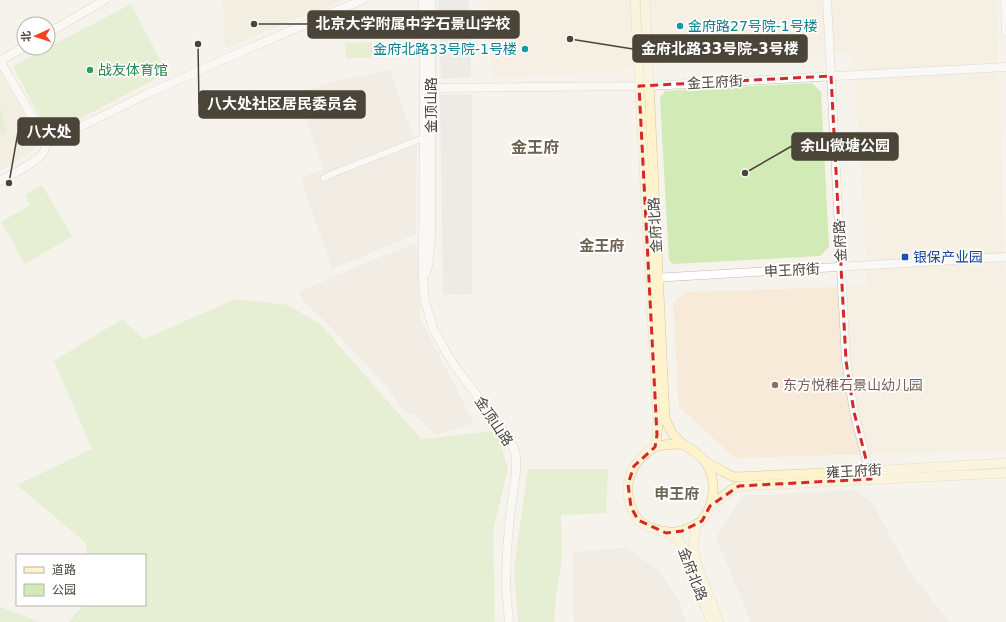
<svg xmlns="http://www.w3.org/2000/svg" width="1006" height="622" font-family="'DejaVu Sans','Noto Sans SC',sans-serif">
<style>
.residential{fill:#eae5da}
.commercial{fill:#f7ead8}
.education{fill:#efe8d6}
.green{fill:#d2eab5}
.parking{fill:#e5e3e0}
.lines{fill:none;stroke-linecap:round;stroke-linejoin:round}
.minor-casing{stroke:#c2bbae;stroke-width:7}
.tertiary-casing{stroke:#c2bbae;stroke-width:9}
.secondary-casing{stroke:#d6c79b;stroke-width:10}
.minor{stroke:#fff;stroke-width:6}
.tertiary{stroke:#fff;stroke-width:8}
.secondary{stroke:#fff3cd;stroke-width:9}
.marked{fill:none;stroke:#d62828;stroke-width:3;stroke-dasharray:8 5;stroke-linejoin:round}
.culture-dot{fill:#0f9aa8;stroke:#fff;stroke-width:1.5}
.leisure-dot{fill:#2e9e5b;stroke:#fff;stroke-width:1.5}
.transit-dot{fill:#1a4fb4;stroke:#fff;stroke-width:1.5}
.education-dot{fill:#8d6e63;stroke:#fff;stroke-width:1.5}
.labels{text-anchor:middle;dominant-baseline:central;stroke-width:3.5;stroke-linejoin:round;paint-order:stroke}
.culture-label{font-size:14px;fill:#0d838f;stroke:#fff;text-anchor:start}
.leisure-label{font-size:14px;fill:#27864d;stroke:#fff;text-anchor:start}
.street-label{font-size:14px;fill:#4b4439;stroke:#fff}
.transit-label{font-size:14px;fill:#164399;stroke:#fff;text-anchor:start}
.education-label{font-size:14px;fill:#785e54;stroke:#fff;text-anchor:start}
.neighbourhood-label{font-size:15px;font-weight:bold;fill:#6e6250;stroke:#fff}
.quarter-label{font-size:16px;font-weight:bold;fill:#6e6250;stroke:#fff}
.leader{fill:none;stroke:#4b4439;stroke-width:1.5}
.callout-dot{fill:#4b4439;stroke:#fff;stroke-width:1.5}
.callout{fill:#4b4439;stroke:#4b4439;stroke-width:1.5}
.callout-label{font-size:15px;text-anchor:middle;font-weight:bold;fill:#fff}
</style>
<rect width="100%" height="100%" fill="#f6f3ec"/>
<!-- residential -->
<g class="residential">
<path d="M 390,70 L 417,148 L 416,234 L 332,269 L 301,178 L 323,169 L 297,94 L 335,81 L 362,76 Z"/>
<path d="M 417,243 L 420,318 L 474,423 L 436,435 L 414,414 L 403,411 L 387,387 L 324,320 L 304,302 L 299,292 L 367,262 Z"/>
<path d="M 854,490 L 872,502 L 908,569 L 949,622 L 751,622 L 716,538 L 742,496 Z"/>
<path d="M 627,548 L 659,571 L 680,603 L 679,605 L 686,622 L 574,622 L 573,552 Z"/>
</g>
<!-- commercial -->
<path class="commercial" d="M 489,0 L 996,0 L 1006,299 L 1006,450 L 735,458 L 679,407 L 673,303 L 686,292 L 868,286 L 854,63 L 848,53 L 675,62 L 622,67 L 621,71 L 492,78 Z"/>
<!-- education -->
<g class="education">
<path d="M 223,0 L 344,0 L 225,48 Z"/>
<path d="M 0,71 L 42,144 L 0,171 Z"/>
</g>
<!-- green -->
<g class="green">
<path d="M 131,4 L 167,73 L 49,135 L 13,66 Z"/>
<path d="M 372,42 L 372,58 L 346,58 L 345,43 Z"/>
<path d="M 812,83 L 821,92 L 829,247 L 820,256 L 673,264 L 669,260 L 660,98 L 665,91 Z"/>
<path d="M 0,106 L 7,133 L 0,135 Z"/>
<path d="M 42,185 L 72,236 L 25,264 L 1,222 L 30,205 L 25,195 Z"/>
<path d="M 236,299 L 288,305 L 321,325 L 421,439 L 497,431 L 508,469 L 493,530 L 495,622 L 69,622 L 83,605 L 145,605 L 145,555 L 86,555 L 86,543 L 17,485 L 92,449 L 54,361 L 122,319 L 144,339 Z"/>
<path d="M 528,469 L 608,469 L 606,513 L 561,515 L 562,558 L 556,596 L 554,622 L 518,622 L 514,568 Z"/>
<path d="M 0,607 L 40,622 L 0,622 Z"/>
</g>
<!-- parking -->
<g class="parking">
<path d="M 438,0 L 469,0 L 471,77 L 441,79 Z"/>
<path d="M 472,94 L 472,294 L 443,295 L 440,95 Z"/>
</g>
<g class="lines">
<defs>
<path id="minor" d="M 324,178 L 334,173 L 426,137"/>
<g id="tertiary">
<path d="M 423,0 L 424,88 L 423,248 L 423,281 L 425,301 L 433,328 L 446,352 L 454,365 L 500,426 L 513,446 L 516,456 L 516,472 L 510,516 L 507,549 L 506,586 L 509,622"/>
<path d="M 827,0 L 846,361 L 854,412 L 871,477"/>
<path d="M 1005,0 L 1006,31"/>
<path d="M 48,33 L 105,0"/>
<path d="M 0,61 L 43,135 C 44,141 47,145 44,151 C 41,160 9,176 0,181"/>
<path d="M 0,61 L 24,47"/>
<path d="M 424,88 L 649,86 L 1006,67"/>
<path d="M 46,144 L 147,94 L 243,51 L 362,0"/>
<path d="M 426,273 L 428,266 L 431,236 L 431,0"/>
<path d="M 653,278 L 1006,257"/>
</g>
<g id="secondary">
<path d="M 635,0 L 658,422 L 657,435 L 655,447"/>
<path d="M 645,0 L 665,419 L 672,433 L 682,444"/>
<path d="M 682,444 C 689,447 703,457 706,463 C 717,480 715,505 702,520 C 699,524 693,526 689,528 C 676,534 665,533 651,528 C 647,526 641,523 638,520 C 634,514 631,507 629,500 C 625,482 632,466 645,454 C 648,452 652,448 655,447 C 664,444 674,444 682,444 Z"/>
<path d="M 706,462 L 724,472 L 734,477 L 869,471 L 1006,463"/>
<path d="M 710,506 L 731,490 L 739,486 L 1006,473"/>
<path d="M 697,524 L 693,545 L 696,562 L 719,622"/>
<path d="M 668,533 L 678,538 L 686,552 L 702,599 L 712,622"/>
</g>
</defs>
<!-- minor casing -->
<use href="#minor" class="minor-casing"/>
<!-- tertiary casing -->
<use href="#tertiary" class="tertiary-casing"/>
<!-- secondary casing -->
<use href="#secondary" class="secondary-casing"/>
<!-- minor -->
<use href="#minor" class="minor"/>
<!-- tertiary -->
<use href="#tertiary" class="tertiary"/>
<!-- secondary -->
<use href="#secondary" class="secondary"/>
</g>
<!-- marked area -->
<path d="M0 0H1006V622H0ZM 831,76 L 846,361 L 854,412 L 871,479 L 739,486 L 710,506 L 702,521 L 682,531 L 666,533 L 638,520 L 631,507 L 628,484 L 634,466 L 655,447 L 657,435 L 639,86 Z" fill="#f6f3ec" fill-opacity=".55" fill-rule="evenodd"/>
<path class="marked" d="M 831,76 L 846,361 L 854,412 L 871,479 L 739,486 L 710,506 L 702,521 L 682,531 L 666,533 L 638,520 L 631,507 L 628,484 L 634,466 L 655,447 L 657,435 L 639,86 Z"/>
<!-- markers -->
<g class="culture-dot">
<circle cx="680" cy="26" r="4"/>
<circle cx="525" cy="49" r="4"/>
</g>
<circle class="leisure-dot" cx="90" cy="70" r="4"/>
<rect class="transit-dot" x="901" y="253" width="8" height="8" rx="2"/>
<circle class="education-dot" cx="775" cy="385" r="4"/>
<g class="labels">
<!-- culture labels -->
<g class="culture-label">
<text x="688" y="26">金府路27号院-1号楼</text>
<text x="517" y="49" text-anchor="end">金府北路33号院-1号楼</text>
</g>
<!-- leisure labels -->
<g class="leisure-label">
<text x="98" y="70">战友体育馆</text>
</g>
<!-- street labels -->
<g class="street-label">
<text transform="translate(715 82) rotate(-3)">金王府街</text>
<text transform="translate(431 105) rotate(-90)">金顶山路</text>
<text transform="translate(655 225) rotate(-93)">金府北路</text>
<text transform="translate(840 241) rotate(-93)">金府路</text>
<text transform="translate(792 270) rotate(-3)">申王府街</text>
<text transform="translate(494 421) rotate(56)">金顶山路</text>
<text transform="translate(854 471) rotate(-3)">雍王府街</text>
<text transform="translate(693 574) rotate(69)">金府北路</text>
</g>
<!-- transit labels -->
<g class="transit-label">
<text x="913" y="257">银保产业园</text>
</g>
<!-- education labels -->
<g class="education-label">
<text x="783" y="385">东方悦稚石景山幼儿园</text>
</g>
<!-- neighbourhood labels -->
<g class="neighbourhood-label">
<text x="602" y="246">金王府</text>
<text x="677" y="494">申王府</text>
</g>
<!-- quarter labels -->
<g class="quarter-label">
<text x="535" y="147">金王府</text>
</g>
</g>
<!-- callouts -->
<path class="leader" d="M254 24L308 24M570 39L633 49M198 44L199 104M9 183L18 132M745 173L792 146"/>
<g class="callout-dot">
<circle cx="254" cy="24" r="4"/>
<circle cx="570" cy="39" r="4"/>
<circle cx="198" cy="44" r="4"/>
<circle cx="9" cy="183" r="4"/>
<circle cx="745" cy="173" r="4"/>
</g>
<g class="callout">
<rect x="308" y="11" width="211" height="27" rx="4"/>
<rect x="633" y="35" width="174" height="27" rx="4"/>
<rect x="199" y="91" width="166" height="27" rx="4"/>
<rect x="18" y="118" width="61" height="27" rx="4"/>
<rect x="792" y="133" width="106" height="27" rx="4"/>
</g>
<g class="callout-label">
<text x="413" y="29">北京大学附属中学石景山学校</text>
<text x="720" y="54">金府北路33号院-3号楼</text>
<text x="282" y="109">八大处社区居民委员会</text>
<text x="49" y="137">八大处</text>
<text x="845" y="151">余山微塘公园</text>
</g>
<!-- legend -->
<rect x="16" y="554" width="130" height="52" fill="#ffffff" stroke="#b7b4b0"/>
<rect x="24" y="567" width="20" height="6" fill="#fff3cd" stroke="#b7b4b0"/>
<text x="52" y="574" font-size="12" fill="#4b4439">道路</text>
<rect x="24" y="584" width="20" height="12" fill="#d2eab5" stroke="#b7b4b0"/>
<text x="52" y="594" font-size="12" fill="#4b4439">公园</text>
<!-- north arrow -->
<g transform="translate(36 36) rotate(267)"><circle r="19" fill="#ffffff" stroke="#b7b4b0"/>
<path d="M0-3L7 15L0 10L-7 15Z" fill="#fc3f1d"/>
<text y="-6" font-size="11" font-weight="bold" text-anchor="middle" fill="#4b4439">北</text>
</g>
</svg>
